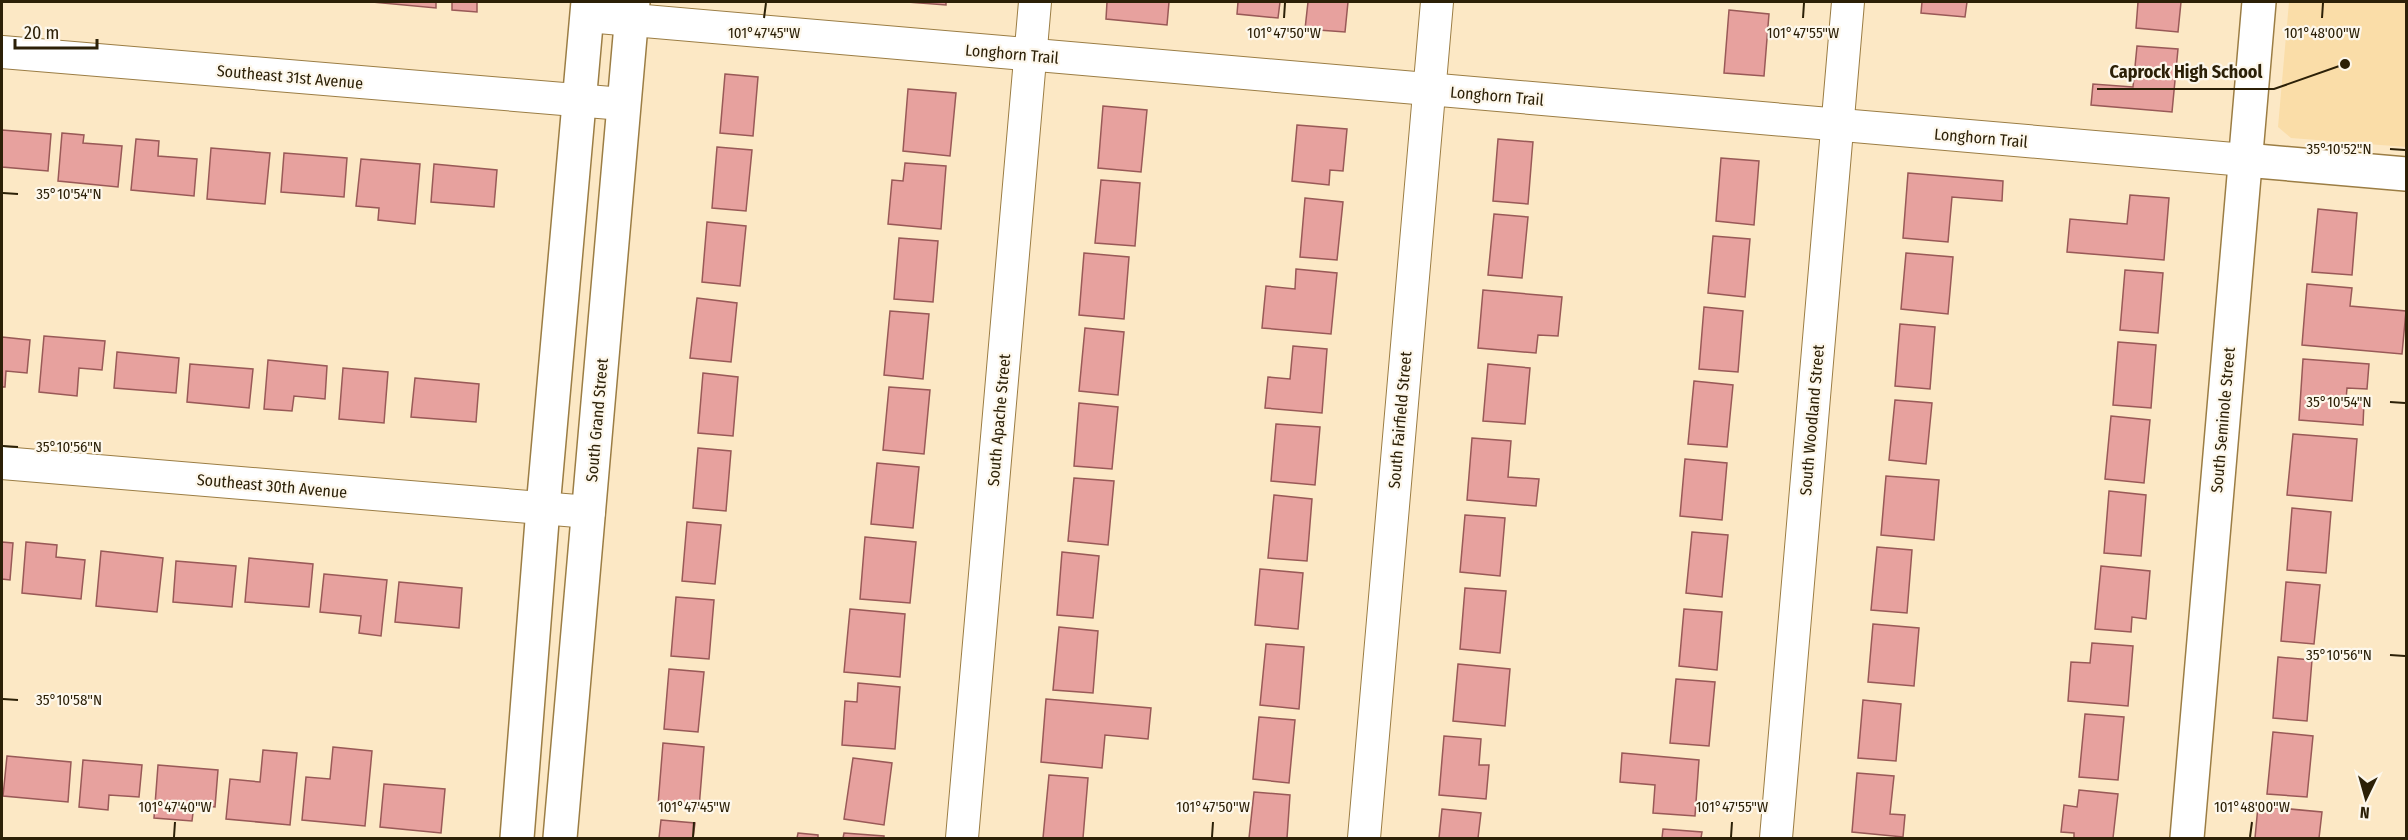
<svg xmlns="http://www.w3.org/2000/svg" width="2408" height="840" font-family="'Fira Sans Condensed',sans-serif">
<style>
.built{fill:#fadda8}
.building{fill:#e7a19e;stroke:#995957;stroke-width:1.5}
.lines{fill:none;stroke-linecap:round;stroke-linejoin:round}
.minor-casing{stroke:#9b7d44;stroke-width:34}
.tertiary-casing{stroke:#9b7d44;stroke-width:36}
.secondary-casing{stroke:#9b7d44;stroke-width:36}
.minor{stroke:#fff;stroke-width:32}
.tertiary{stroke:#fff;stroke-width:33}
.secondary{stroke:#fff;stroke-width:33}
.ticks{fill:none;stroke:#2c2007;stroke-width:2}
.labels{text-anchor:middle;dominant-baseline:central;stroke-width:4.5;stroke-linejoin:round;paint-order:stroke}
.street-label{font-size:16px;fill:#2c2007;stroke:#fdf7eb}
.ticks-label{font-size:15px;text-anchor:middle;fill:#2c2007;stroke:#fdf7eb;stroke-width:4.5;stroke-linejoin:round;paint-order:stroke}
.leader{fill:none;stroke:#2c2007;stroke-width:2}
.callout-dot{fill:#2c2007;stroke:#fdf7eb;stroke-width:2}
.callout-label{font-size:18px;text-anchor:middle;font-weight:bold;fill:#2c2007;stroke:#fdf7eb;stroke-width:4.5;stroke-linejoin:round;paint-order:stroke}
</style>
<rect width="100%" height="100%" fill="#fce8c5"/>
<!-- built -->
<path class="built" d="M 2289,2 L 2406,2 L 2406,147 L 2291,138 L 2278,127 Z"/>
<!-- building -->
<g class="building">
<path d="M 372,2 L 436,2 L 436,8 Z"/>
<path d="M 452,2 L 477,2 L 477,12 L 452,10 Z"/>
<path d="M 907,2 L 946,2 L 946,5 Z"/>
<path d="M 1107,2 L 1169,2 L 1167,25 L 1106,19 Z"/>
<path d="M 1238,2 L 1280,2 L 1278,18 L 1237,14 Z"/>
<path d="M 1308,2 L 1348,2 L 1345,32 L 1305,29 Z"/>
<path d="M 1922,2 L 1967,2 L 1965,17 L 1921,13 Z"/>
<path d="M 2138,2 L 2181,2 L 2178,32 L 2136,28 Z"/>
<path d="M 1729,10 L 1769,14 L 1764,76 L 1724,73 Z"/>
<path d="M 2137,46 L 2178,49 L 2172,112 L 2091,105 L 2093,84 L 2133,87 Z"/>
<path d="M 725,74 L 758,77 L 753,136 L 720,133 Z"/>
<path d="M 908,89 L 956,93 L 950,156 L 903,151 Z"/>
<path d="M 1103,106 L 1147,110 L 1141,172 L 1098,168 Z"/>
<path d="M 1297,125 L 1347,129 L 1343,171 L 1330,170 L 1329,185 L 1292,181 Z"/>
<path d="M 2,130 L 51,134 L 48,171 L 2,167 Z"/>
<path d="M 62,133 L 84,135 L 83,143 L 122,146 L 118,187 L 58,181 Z"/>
<path d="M 136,139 L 159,141 L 158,156 L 197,159 L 194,196 L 131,190 Z"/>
<path d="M 1498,139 L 1533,142 L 1528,204 L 1493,201 Z"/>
<path d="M 717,147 L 752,150 L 746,211 L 712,208 Z"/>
<path d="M 211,148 L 270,153 L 265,204 L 207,199 Z"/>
<path d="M 284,153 L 347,158 L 344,197 L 281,192 Z"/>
<path d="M 1721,158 L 1759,161 L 1754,225 L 1716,221 Z"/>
<path d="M 361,159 L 420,164 L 415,224 L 378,220 L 379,208 L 356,206 Z"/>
<path d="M 905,163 L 946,166 L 941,229 L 888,224 L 892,180 L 903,181 Z"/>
<path d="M 434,164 L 497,170 L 494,207 L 431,202 Z"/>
<path d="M 1908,173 L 2003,181 L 2002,201 L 1952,197 L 1948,242 L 1903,238 Z"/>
<path d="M 1101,180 L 1140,183 L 1135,246 L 1095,243 Z"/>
<path d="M 2130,195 L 2169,198 L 2164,260 L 2067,252 L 2070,219 L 2127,224 Z"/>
<path d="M 1305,198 L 1343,202 L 1337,260 L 1300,257 Z"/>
<path d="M 2318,209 L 2357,213 L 2352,275 L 2312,272 Z"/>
<path d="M 1494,214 L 1528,217 L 1522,278 L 1488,275 Z"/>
<path d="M 707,222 L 746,226 L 740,286 L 702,282 Z"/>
<path d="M 1713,236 L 1750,239 L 1745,297 L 1708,293 Z"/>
<path d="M 899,238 L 938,241 L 933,302 L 894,299 Z"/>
<path d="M 1084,253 L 1129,257 L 1124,319 L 1079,315 Z"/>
<path d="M 1906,253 L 1953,257 L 1948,314 L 1901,309 Z"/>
<path d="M 1296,269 L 1337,273 L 1331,334 L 1262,328 L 1266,286 L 1295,289 Z"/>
<path d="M 2125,270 L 2163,273 L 2158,333 L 2120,330 Z"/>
<path d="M 2307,284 L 2352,288 L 2350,306 L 2406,311 L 2402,354 L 2302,345 Z"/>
<path d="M 1483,290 L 1562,297 L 1558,336 L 1538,335 L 1536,353 L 1478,348 Z"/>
<path d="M 697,298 L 737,303 L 731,362 L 690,358 Z"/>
<path d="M 1704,307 L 1743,311 L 1738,372 L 1699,369 Z"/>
<path d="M 890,311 L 929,314 L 923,379 L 884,375 Z"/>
<path d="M 1900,324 L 1935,327 L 1930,389 L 1895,386 Z"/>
<path d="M 1085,328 L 1124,332 L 1118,395 L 1079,391 Z"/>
<path d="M 44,336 L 105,341 L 102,370 L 79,368 L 77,396 L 39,392 Z"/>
<path d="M 2,337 L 30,340 L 27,373 L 6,371 L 5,387 L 2,387 Z"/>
<path d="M 2118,342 L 2156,345 L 2151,408 L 2113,405 Z"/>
<path d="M 1293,346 L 1327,349 L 1322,413 L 1265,408 L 1268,377 L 1290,379 Z"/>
<path d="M 117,352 L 179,358 L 176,393 L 114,388 Z"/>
<path d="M 2303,359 L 2369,364 L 2367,389 L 2347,388 L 2346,400 L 2364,402 L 2363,425 L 2299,420 Z"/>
<path d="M 268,360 L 327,366 L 325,399 L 294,396 L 292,411 L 264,409 Z"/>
<path d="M 190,364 L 253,369 L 249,408 L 187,402 Z"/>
<path d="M 1488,364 L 1530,368 L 1525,424 L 1483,421 Z"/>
<path d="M 343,368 L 388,372 L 384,423 L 339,419 Z"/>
<path d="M 703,373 L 738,377 L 733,436 L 698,433 Z"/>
<path d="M 415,378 L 479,384 L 476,422 L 411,417 Z"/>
<path d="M 1694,381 L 1733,385 L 1727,447 L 1688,444 Z"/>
<path d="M 889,387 L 930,390 L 924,454 L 883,450 Z"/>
<path d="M 1895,400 L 1932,403 L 1926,464 L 1889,460 Z"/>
<path d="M 1079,403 L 1118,407 L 1112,469 L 1074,466 Z"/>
<path d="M 2111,416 L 2150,420 L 2144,483 L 2105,479 Z"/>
<path d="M 1276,424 L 1320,427 L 1315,485 L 1271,481 Z"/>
<path d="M 2293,434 L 2357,439 L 2352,501 L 2287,495 Z"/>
<path d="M 1472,438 L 1511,441 L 1508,477 L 1539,479 L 1536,506 L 1467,500 Z"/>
<path d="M 698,448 L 731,451 L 726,511 L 693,508 Z"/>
<path d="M 1685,459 L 1727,463 L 1722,520 L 1680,516 Z"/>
<path d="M 877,463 L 919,467 L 913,528 L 871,524 Z"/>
<path d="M 1886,476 L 1939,480 L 1934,540 L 1881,535 Z"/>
<path d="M 1074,478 L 1114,481 L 1108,545 L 1068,541 Z"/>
<path d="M 2109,491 L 2146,495 L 2141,556 L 2104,553 Z"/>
<path d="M 1274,495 L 1312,499 L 1307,561 L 1268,558 Z"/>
<path d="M 2292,508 L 2331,512 L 2326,573 L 2287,570 Z"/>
<path d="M 1465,515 L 1505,518 L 1500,576 L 1460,572 Z"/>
<path d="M 687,522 L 721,525 L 715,584 L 682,581 Z"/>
<path d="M 1692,532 L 1728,535 L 1722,597 L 1686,593 Z"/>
<path d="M 865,537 L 916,542 L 910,603 L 860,599 Z"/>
<path d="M 2,542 L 13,543 L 10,580 L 2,579 Z"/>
<path d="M 26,542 L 57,545 L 56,557 L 85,560 L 81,599 L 22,593 Z"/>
<path d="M 1877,547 L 1912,550 L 1907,613 L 1871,610 Z"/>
<path d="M 101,551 L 163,558 L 157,612 L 96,606 Z"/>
<path d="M 1062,552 L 1099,556 L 1093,618 L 1057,615 Z"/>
<path d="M 249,558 L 313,564 L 309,607 L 245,602 Z"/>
<path d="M 176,561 L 236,566 L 232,607 L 173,602 Z"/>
<path d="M 2101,566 L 2150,571 L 2146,619 L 2132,617 L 2131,632 L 2095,629 Z"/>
<path d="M 1260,569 L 1303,573 L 1298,629 L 1255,625 Z"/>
<path d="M 324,574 L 387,580 L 381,636 L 359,633 L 361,616 L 320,612 Z"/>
<path d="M 399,582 L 462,588 L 459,628 L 395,622 Z"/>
<path d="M 2286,582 L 2320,585 L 2314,644 L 2281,641 Z"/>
<path d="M 1465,588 L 1506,591 L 1500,653 L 1460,649 Z"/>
<path d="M 676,597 L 714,600 L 709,659 L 671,656 Z"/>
<path d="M 850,609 L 905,614 L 900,677 L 844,672 Z"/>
<path d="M 1684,609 L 1722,612 L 1717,670 L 1679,666 Z"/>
<path d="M 1873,624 L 1919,628 L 1914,686 L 1868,682 Z"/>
<path d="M 1059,627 L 1098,631 L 1093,693 L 1053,690 Z"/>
<path d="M 2092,643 L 2133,646 L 2128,706 L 2068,701 L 2071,662 L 2090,663 Z"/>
<path d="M 1266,644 L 1304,647 L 1299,709 L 1260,705 Z"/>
<path d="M 2278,657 L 2312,660 L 2307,721 L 2273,718 Z"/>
<path d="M 1458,664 L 1510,669 L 1505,726 L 1453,721 Z"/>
<path d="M 669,669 L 704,672 L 698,732 L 664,729 Z"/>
<path d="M 1676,679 L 1715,682 L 1709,746 L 1670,743 Z"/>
<path d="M 858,683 L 900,687 L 895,749 L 842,745 L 845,701 L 857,702 Z"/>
<path d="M 1046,699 L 1151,708 L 1148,739 L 1105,735 L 1102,768 L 1041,762 Z"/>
<path d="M 1863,700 L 1901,704 L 1896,761 L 1858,758 Z"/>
<path d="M 2085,714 L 2124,717 L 2118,780 L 2079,777 Z"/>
<path d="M 1259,717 L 1295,720 L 1289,783 L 1253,779 Z"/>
<path d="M 2273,732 L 2313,736 L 2307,797 L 2267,794 Z"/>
<path d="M 1444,736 L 1481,739 L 1479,765 L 1489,765 L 1486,799 L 1439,795 Z"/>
<path d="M 663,743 L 704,747 L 699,808 L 658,805 Z"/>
<path d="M 333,747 L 372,751 L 365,826 L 302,820 L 306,777 L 330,779 Z"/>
<path d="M 263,750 L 297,753 L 290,825 L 226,819 L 230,779 L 260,782 Z"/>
<path d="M 1622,753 L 1699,760 L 1695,816 L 1653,813 L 1655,785 L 1620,782 Z"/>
<path d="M 7,756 L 71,762 L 68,802 L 3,796 Z"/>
<path d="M 853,758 L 892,763 L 884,825 L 844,819 Z"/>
<path d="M 83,760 L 142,765 L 139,797 L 109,795 L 108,810 L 79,807 Z"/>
<path d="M 158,765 L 218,770 L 215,807 L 194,805 L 192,821 L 154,818 Z"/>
<path d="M 1857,773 L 1894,776 L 1890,814 L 1905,815 L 1903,837 L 1852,832 Z"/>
<path d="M 1049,775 L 1088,778 L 1083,838 L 1043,838 Z"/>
<path d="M 384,784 L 445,789 L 441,833 L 380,827 Z"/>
<path d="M 2079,790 L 2118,794 L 2113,838 L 2074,838 L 2074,833 L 2061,832 L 2064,805 L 2077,807 Z"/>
<path d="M 1254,792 L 1290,795 L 1287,838 L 1249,838 Z"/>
<path d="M 2258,806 L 2322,812 L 2319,838 L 2255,838 Z"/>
<path d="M 1442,809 L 1481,813 L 1478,838 L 1439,838 Z"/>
<path d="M 661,820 L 695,823 L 693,838 L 659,838 Z"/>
<path d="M 1663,829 L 1702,832 L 1701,838 L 1662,838 Z"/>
<path d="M 798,833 L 818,835 L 818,838 L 797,838 Z"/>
<path d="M 844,833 L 884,836 L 884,838 L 843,838 Z"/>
</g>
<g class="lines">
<defs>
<g id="minor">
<path d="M 587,16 L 2245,160"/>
<path d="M 2,52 L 623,104"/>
<path d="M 2,463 L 589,512"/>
<path d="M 962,838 L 1035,2"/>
<path d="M 1364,838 L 1437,2"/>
<path d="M 1776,838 L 1848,2"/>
</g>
<g id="tertiary">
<path d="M 2245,160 L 2406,174"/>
<path d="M 2187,838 L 2259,2"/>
</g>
<g id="secondary">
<path d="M 517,838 L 543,508 L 588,2"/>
<path d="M 560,838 L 633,2"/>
</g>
</defs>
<!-- minor casing -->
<use href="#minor" class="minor-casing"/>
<!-- tertiary casing -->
<use href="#tertiary" class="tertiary-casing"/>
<!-- secondary casing -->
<use href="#secondary" class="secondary-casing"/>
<!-- minor -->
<use href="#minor" class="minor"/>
<!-- tertiary -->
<use href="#tertiary" class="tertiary"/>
<!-- secondary -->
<use href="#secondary" class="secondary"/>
</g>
<!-- ticks -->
<path class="ticks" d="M 764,18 L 766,3M 1284,18 L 1285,3M 1803,18 L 1804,3M 2322,18 L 2323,3M 2390,149 L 2405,150M 3,193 L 18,194M 2390,402 L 2405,403M 3,446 L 18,447M 2390,655 L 2405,656M 3,699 L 18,700M 174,837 L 175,822M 693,837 L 694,822M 1212,837 L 1213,822M 1731,837 L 1732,822M 2250,837 L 2252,822"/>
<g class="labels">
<!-- street labels -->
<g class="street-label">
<text transform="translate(1012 54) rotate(5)">Longhorn Trail</text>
<text transform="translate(290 77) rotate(5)">Southeast 31st Avenue</text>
<text transform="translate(1497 96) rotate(5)">Longhorn Trail</text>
<text transform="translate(1981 138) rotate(5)">Longhorn Trail</text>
<text transform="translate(597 420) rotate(-85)">South Grand Street</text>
<text transform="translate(999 420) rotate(-85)">South Apache Street</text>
<text transform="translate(1400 420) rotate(-85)">South Fairfield Street</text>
<text transform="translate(1812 420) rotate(-85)">South Woodland Street</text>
<text transform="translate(2223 420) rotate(-85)">South Seminole Street</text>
<text transform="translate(272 486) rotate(5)">Southeast 30th Avenue</text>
</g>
</g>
<g class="ticks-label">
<text x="764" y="38">101°47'45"W</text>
<text x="1284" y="38">101°47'50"W</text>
<text x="1803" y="38">101°47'55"W</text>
<text x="2322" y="38">101°48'00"W</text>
<text x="2339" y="154">35°10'52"N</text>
<text x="69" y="199">35°10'54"N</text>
<text x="2339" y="407">35°10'54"N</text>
<text x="69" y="452">35°10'56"N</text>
<text x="2339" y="660">35°10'56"N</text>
<text x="69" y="705">35°10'58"N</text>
<text x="175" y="812">101°47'40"W</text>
<text x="694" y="812">101°47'45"W</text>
<text x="1213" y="812">101°47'50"W</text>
<text x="1732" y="812">101°47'55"W</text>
<text x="2252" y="812">101°48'00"W</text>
</g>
<!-- callouts -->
<path class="leader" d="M2345 64L2274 89H2097"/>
<circle class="callout-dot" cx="2345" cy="64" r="6"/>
<g class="callout-label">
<text x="2186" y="78">Caprock High School</text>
</g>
<!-- border -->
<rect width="2408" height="840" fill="none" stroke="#2c2007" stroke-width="6"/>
<!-- north arrow -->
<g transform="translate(2366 798) rotate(185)" stroke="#fdf7eb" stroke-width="4.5" paint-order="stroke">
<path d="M0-4.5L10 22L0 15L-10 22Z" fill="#2c2007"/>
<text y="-9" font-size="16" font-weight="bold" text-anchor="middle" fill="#2c2007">N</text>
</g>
<!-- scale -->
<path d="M15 39v9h82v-9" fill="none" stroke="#2c2007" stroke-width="3"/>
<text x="24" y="39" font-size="18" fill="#2c2007" stroke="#fdf7eb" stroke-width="4.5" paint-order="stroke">20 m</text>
</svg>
